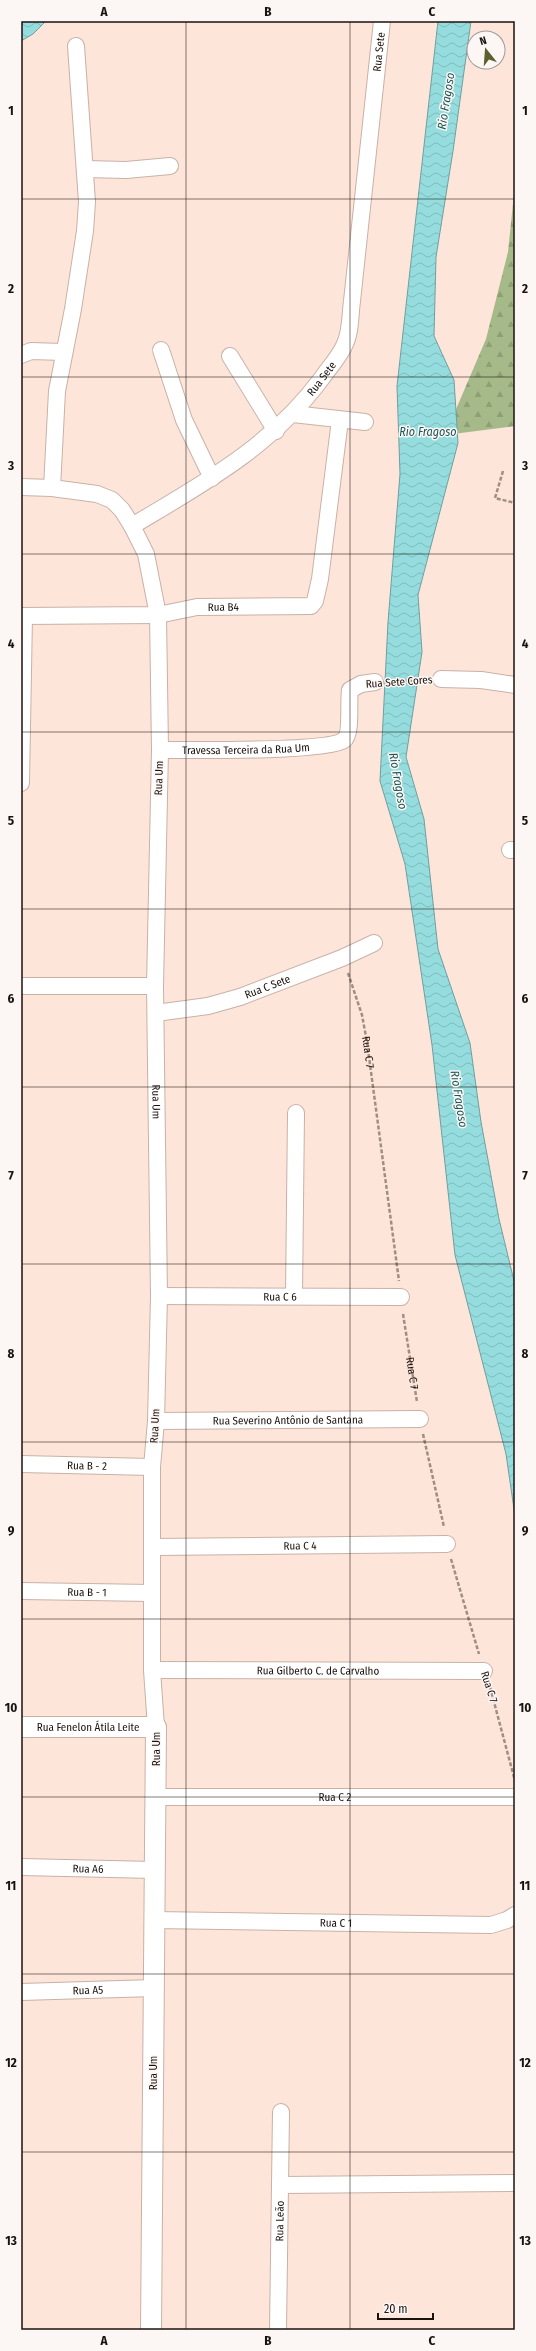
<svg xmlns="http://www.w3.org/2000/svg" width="536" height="2351" font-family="'Fira Sans Condensed',sans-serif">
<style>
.forest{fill:url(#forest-firs)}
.water{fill:url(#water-waves);stroke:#709f9f}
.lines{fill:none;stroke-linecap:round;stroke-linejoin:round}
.minor-casing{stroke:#c9b1a7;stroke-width:18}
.tertiary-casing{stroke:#c9b1a7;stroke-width:22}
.path{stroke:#a08e85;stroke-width:2.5;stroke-dasharray:4 2;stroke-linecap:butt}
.minor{stroke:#fff;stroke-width:16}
.tertiary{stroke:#fff;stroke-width:20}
.grid{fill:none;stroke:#1b120e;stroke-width:1;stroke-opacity:0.55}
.labels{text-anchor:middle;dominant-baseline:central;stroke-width:3;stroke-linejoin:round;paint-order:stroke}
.street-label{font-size:11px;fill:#1b120e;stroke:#fcf7f5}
.water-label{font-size:12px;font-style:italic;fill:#195758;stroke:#fcf7f5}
.neatline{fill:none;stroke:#1b120e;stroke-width:1.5}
.grid-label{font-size:13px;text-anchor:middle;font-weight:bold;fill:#1b120e}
</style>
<defs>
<pattern id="forest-firs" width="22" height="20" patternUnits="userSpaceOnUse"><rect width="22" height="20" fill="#a5ba88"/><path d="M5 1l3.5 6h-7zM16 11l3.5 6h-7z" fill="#8d9f74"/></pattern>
<pattern id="water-waves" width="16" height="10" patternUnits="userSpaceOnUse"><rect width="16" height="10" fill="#94dcdd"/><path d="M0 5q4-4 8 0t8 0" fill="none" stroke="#7fbcbc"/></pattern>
</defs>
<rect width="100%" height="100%" fill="#fee5da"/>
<!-- forest -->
<path class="forest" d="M 515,184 L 515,426 L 445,435 L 486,339 L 508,252 Z"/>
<!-- water -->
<g class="water">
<path d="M 21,21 L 46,21 L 33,34 L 21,41 Z"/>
<path d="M 438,21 L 471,21 L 453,151 L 436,257 L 434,336 L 454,380 L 458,443 L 418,595 L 422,652 L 406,757 L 424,819 L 438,949 L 470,1043 L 481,1122 L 499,1219 L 515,1285 L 515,1516 L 506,1454 L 455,1255 L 432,1045 L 405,864 L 380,781 L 388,622 L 400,474 L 397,386 Z"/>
</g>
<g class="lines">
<defs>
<g id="minor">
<path d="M 85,169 L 126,170 L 170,166"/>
<path d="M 161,350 L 184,420 L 212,478"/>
<path d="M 21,355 L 31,351 L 63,352"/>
<path d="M 230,356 L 276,431"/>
<path d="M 293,414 L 365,422"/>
<path id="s3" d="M 21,487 L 52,488 L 97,494 L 112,500 L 122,510 L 132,526 L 146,554 L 158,615 L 160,750 L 155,986 L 159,1296 L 156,1421 L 152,1467 L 152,1670 L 156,1727"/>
<path d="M 52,488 L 57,391 L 73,309 L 85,231 L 87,202 L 76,46"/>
<path id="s4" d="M 132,526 C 204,483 271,447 322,378 C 329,368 339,357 344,346 C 351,333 350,315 352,301 L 382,21"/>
<path id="s5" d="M 21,616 L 158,615 L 197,607 L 311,606 L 315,601 L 320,579 L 340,420"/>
<path d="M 441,679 L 481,680 L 515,685"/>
<path id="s6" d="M 160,750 C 187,750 329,752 344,740 C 352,734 348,701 350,690 L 361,684 L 375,682"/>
<path d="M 21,783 L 24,616"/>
<path d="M 510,850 L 515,850"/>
<path d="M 21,986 L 155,986"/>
<path id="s7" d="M 156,1013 L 208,1006 L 240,997 L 342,958 L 374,943"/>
<path d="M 294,1295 L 296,1113"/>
<path id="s8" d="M 159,1296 L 401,1297"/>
<path id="s9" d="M 156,1421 L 420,1419"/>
<path id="s10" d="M 21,1464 L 152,1467"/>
<path id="s11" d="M 154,1547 L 447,1544"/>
<path id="s12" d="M 21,1591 L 152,1593"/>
<path id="s13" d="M 152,1670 L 484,1671"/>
<path id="s14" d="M 155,1797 L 515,1797"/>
<path id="s15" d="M 21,1867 L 155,1870"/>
<path id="s16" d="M 154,1920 L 491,1925 L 507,1920 L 515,1915"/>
<path id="s17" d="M 21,1992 L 154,1988"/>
<path d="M 281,2185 L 515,2183"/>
<path id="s18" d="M 278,2330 L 281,2112"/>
</g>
<g id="tertiary">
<path id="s19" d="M 21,1727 L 156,1727 L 151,2330"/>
</g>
</defs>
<!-- minor casing -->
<use href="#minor" class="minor-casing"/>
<!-- tertiary casing -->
<use href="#tertiary" class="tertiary-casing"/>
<!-- path -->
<g class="path">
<path d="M 503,471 L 495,498 L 515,503"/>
<path d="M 391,681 L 424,680"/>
<path id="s1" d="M 348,973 L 362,1015 L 367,1042 L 399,1281"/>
<path id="s2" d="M 403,1314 L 417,1402"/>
<path d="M 423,1434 L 444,1527"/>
<path d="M 451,1559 L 479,1654"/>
<path d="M 490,1687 L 515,1781"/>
</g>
<!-- minor -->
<use href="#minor" class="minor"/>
<!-- tertiary -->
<use href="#tertiary" class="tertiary"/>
</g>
<!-- grid -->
<path class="grid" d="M 186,21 L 186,2330M 350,21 L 350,2330M 21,199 L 515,199M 21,377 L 515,377M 21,554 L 515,554M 21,732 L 515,732M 21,909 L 515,909M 21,1087 L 515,1087M 21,1264 L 515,1264M 21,1442 L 515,1442M 21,1619 L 515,1619M 21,1797 L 515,1797M 21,1974 L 515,1974M 21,2152 L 515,2152"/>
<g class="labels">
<!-- street labels -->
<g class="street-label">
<text stroke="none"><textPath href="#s4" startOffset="578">Rua Sete</textPath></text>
<text stroke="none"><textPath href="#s4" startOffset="242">Rua Sete</textPath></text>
<text stroke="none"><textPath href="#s5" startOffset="203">Rua B4</textPath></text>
<text transform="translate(399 682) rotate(-4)">Rua Sete Cores</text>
<text stroke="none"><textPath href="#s6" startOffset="86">Travessa Terceira da Rua Um</textPath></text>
<text transform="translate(159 778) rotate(-88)">Rua Um</text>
<text stroke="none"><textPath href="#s7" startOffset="115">Rua C Sete</textPath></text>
<text stroke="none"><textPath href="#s1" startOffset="82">Rua C 7</textPath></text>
<text stroke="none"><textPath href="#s3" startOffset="706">Rua Um</textPath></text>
<text stroke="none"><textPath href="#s8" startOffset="121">Rua C 6</textPath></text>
<text stroke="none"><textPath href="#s2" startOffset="60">Rua C 7</textPath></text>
<text stroke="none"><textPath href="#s9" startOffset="132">Rua Severino Antônio de Santana</textPath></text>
<text transform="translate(155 1426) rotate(-87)">Rua Um</text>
<text stroke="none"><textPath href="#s10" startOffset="66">Rua B - 2</textPath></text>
<text stroke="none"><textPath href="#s11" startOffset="146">Rua C 4</textPath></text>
<text stroke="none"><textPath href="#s12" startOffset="66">Rua B - 1</textPath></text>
<text stroke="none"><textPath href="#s13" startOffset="166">Rua Gilberto C. de Carvalho</textPath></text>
<text transform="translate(489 1687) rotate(72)">Rua C 7</text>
<text stroke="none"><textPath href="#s19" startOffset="67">Rua Fenelon Átila Leite</textPath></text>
<text transform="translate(156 1749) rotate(-90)">Rua Um</text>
<text stroke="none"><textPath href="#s14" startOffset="180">Rua C 2</textPath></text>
<text stroke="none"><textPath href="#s15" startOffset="67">Rua A6</textPath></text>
<text stroke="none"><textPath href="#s16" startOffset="182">Rua C 1</textPath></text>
<text stroke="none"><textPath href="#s17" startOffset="67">Rua A5</textPath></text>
<text transform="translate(153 2073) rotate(-90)">Rua Um</text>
<text stroke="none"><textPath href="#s18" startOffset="109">Rua Leão</textPath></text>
</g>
<!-- water labels -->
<g class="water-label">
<text transform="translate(446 101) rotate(-81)">Rio Fragoso</text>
<text x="428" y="432">Rio Fragoso</text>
<text transform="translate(398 781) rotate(80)">Rio Fragoso</text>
<text transform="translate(459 1099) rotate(81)">Rio Fragoso</text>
</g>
</g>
<!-- border -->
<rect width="536" height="2351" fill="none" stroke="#fcf7f5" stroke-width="44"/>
<!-- north arrow -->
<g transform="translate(486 50) rotate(343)"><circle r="19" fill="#fcf7f5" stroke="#a29b99"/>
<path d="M0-3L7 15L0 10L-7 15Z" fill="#5e5f2c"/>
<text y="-6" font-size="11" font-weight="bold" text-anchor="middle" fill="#1b120e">N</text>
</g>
<!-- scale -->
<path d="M378 2313v6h55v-6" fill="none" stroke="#1b120e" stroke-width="2"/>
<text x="384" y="2313" font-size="12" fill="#1b120e" stroke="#fcf7f5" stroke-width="3" paint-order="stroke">20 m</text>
<rect x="22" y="22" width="492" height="2307" class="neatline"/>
<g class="grid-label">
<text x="104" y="16">A</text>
<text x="268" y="16">B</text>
<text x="432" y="16">C</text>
<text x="11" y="115">1</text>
<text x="525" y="115">1</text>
<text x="11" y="293">2</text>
<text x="525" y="293">2</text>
<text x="11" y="470">3</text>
<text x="525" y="470">3</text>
<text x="11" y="648">4</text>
<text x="525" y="648">4</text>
<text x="11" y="825">5</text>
<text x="525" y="825">5</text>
<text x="11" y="1003">6</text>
<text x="525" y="1003">6</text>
<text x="11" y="1180">7</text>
<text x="525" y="1180">7</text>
<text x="11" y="1358">8</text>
<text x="525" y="1358">8</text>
<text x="11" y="1535">9</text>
<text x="525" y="1535">9</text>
<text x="11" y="1712">10</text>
<text x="525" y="1712">10</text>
<text x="11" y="1890">11</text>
<text x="525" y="1890">11</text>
<text x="11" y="2067">12</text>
<text x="525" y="2067">12</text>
<text x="11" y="2245">13</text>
<text x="525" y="2245">13</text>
<text x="104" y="2345">A</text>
<text x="268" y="2345">B</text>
<text x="432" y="2345">C</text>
</g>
</svg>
